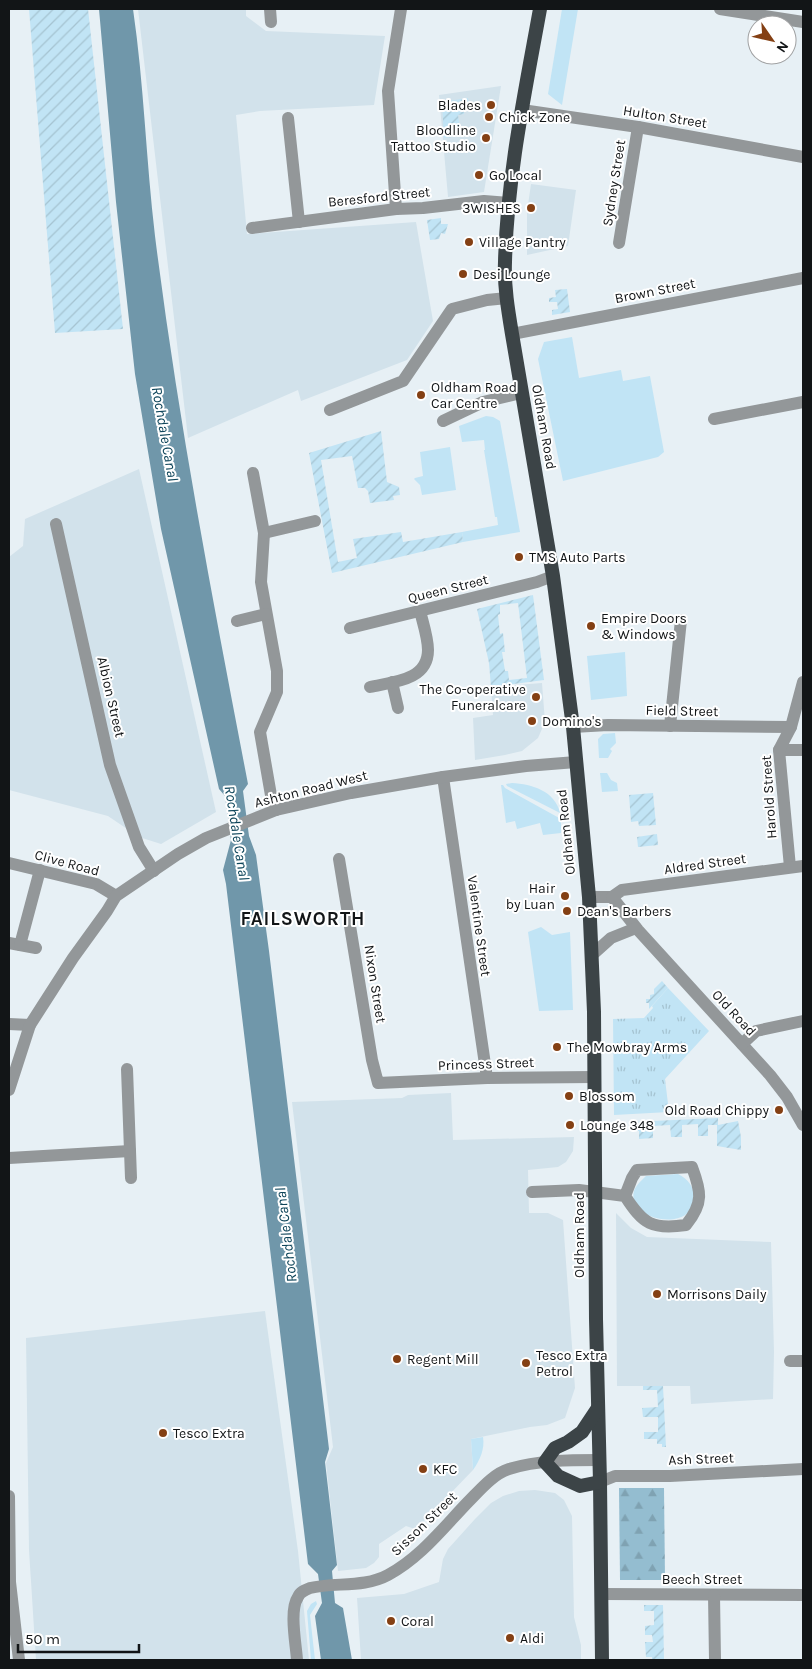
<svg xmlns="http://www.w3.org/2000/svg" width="812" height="1669" font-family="Karla,sans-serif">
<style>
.built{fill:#d2e2eb}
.grass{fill:#c1e4f5}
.forest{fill:url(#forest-firs)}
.park{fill:url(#park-tufts)}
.garden{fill:url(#garden-furrows);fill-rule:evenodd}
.water{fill:#7097aa}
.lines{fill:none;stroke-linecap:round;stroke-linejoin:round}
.minor{stroke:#939799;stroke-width:12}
.tertiary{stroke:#939799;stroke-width:12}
.trunk{stroke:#3c4447;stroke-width:14}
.poi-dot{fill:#844014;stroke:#fff;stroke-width:2}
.labels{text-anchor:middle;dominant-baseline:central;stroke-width:4;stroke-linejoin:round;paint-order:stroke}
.poi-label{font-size:14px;fill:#121517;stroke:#fff;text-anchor:start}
.street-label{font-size:14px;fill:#121517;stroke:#fff}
.water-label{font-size:15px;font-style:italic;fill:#0e455a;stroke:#fff}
.district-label{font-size:19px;font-weight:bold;letter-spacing:1px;fill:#121517;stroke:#fff}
</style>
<defs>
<pattern id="forest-firs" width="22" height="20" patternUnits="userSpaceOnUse" patternTransform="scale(1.25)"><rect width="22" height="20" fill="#94bdd0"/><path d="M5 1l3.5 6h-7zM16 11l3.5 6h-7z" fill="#7fa2b2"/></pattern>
<pattern id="park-tufts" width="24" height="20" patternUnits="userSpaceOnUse" patternTransform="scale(1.25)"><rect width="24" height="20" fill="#c1e4f5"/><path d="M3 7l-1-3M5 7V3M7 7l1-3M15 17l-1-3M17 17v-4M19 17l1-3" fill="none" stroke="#a5c3d1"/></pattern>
<pattern id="garden-furrows" width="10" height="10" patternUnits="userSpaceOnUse" patternTransform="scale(1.25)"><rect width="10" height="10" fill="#c1e4f5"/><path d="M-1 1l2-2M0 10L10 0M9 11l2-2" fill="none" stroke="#a5c3d1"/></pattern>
</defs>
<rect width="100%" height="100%" fill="#e7f0f5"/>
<!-- built -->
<g class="built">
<path d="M 138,9 L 246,9 L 246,16 L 266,31 L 385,36 L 374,105 L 260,111 L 236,115 L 247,234 L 416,222 L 433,321 L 407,360 L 301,401 L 298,390 L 188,438 Z"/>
<path d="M 501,86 L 484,192 L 448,197 L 439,95 Z"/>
<path d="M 531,184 L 576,190 L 568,246 L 527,255 L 527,212 Z"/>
<path d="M 139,469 L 216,812 L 161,844 L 139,837 L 108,816 L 9,790 L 9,557 L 23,546 L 25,519 Z"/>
<path d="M 542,683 L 545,722 L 538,738 L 522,751 L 505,755 L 475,760 L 473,718 L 493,715 L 491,687 Z"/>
<path d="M 451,1093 L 453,1140 L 574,1137 L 573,1151 L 566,1162 L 558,1167 L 528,1170 L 529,1213 L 548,1213 L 563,1220 L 575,1388 L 565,1418 L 547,1425 L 530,1427 L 471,1439 L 473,1470 L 422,1523 L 415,1529 L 406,1526 L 379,1544 L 379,1557 L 374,1563 L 366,1568 L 338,1571 L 326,1463 L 333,1447 L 292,1102 L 402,1098 L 408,1095 Z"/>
<path d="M 616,1213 L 631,1228 L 647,1237 L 771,1242 L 774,1352 L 773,1399 L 691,1404 L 690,1386 L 617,1386 Z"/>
<path d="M 265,1311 L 298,1551 L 309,1660 L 36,1660 L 29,1550 L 26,1338 Z"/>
<path d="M 535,1490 L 555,1493 L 564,1500 L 572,1516 L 574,1617 L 581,1645 L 581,1660 L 361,1660 L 357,1598 L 404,1594 L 439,1582 L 443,1559 L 448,1549 L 475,1519 L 491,1503 L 503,1496 L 519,1491 Z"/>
</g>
<!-- grass -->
<g class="grass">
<path d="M 562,9 L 578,9 L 562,105 L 548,94 Z"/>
<path d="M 572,337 L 579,378 L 621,370 L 623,381 L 650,376 L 664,452 L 658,457 L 563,481 L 538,359 L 544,342 Z"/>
<path d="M 486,416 L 493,417 L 500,421 L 520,532 L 463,542 L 462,532 L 498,525 L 497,517 L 495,517 L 484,450 L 485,450 L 484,440 L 462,442 L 459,426 Z"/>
<path d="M 450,447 L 456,490 L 422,495 L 420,485 L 414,479 L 415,478 L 423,476 L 420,452 Z"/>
<path d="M 625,652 L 627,696 L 591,700 L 587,656 Z"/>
<path d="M 615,733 L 616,743 L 610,749 L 612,751 L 608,758 L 599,758 L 598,739 L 603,734 Z"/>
<path d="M 600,773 L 607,773 L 611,780 L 617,783 L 618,791 L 602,792 Z"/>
<path d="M 512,783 C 532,784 555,791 560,813 L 507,786 L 506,784 Z"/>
<path d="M 501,785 L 503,785 L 505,788 L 561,819 L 561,833 L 543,835 L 540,823 L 517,829 L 515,821 L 506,823 Z"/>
<path d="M 541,927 L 552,935 L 570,932 L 573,1010 L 539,1011 L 528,932 Z"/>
<path d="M 678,1174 C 688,1179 694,1186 694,1198 C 693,1234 626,1220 634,1191 C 636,1185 642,1180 646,1176 Z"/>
<path d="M 483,1437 C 485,1449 480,1460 473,1470 L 471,1439 Z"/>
<path d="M 316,1601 L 317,1604 L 310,1615 L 315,1660 L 311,1660 L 307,1611 L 311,1604 Z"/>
</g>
<!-- forest -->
<path class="forest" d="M 619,1488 L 664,1488 L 665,1580 L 620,1580 Z"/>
<!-- park -->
<path class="park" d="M 668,988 L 709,1031 L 665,1079 L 669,1112 L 614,1115 L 613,1019 L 644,1018 L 653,1008 L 652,1006 Z"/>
<!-- garden -->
<g class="garden">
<path d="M 29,9 L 88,9 L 123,329 L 55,333 Z"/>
<path d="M 468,98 L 469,108 L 464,108 L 464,114 L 458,115 L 461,136 L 444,138 L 442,102 Z"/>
<path d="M 441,218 L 441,224 L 448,224 L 445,234 L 441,233 L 439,239 L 430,240 L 427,220 Z"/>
<path d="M 567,289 L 570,312 L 552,315 L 552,310 L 558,309 L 557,302 L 549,302 L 549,298 L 556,297 L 555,290 Z"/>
<path d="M 381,431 L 387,482 L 399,487 L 400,495 L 393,496 L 394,500 L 370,503 L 368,491 L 365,488 L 358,488 L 352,456 L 321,460 L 338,562 L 357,558 L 353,539 L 401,532 L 403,542 L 462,532 L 463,542 L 332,573 L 309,453 Z"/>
<path d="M 533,595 L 544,680 L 491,687 L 489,663 L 477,609 ZM 518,603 L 527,678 L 509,680 L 508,671 L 505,671 L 502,652 L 505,652 L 503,633 L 500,634 L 498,615 L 500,614 L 500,605 Z"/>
<path d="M 653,793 L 656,825 L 639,826 L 638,821 L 631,822 L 629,795 Z"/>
<path d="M 657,834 L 658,845 L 638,847 L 637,837 Z"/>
<path d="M 662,981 L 668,988 L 649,1009 L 649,1003 L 646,1003 L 646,999 L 650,999 L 650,995 L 654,994 L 654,989 Z"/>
<path d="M 718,1118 L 718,1125 L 738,1121 L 741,1137 L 741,1150 L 717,1146 L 717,1125 L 708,1125 L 708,1136 L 698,1136 L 698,1124 L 682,1125 L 682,1137 L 671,1137 L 670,1125 L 653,1126 L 653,1138 L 639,1139 L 639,1131 L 636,1131 L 635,1124 L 631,1124 L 631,1122 Z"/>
<path d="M 643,1386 L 663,1386 L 666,1447 L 662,1447 L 662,1444 L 657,1444 L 657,1439 L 644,1439 L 644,1432 L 658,1432 L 658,1417 L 643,1417 L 642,1408 L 658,1407 L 657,1390 L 643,1390 Z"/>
<path d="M 644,1605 L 663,1605 L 664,1660 L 652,1660 L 652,1657 L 646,1657 L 645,1642 L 653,1642 L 652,1635 L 645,1635 L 645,1626 L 654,1625 L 654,1611 L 644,1611 Z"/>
</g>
<!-- water -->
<path class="water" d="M 99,9 L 133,9 C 144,84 146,161 155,236 C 178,420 213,602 248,784 L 243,791 L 249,836 L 256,855 L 269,951 L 329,1449 L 325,1462 L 337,1565 L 332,1571 L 335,1603 L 343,1608 L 352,1660 L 321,1660 L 315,1616 L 322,1603 L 318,1574 L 308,1564 L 226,884 L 223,870 L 231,840 L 225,796 L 219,789 L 161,529 L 135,374 L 116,202 Z"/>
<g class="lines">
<!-- minor -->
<g class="minor">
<path d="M 270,9 L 271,22"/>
<path d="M 720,9 L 803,22"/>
<path d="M 522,110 L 638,127 L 803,157"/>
<path d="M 288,118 L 299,222"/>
<path d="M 396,209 L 388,91 L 401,9"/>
<path d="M 252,228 L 396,209 L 423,208 L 484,201 L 509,203"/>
<path d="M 619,243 L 638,127"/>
<path d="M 512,334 L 803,278"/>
<path d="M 330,410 L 403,381 L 452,309 L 487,300 L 507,298"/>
<path d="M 714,419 L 803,402"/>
<path d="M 443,421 L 483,402 L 521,393"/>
<path d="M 253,473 L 264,533 L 261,582 L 277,671 L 277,692 L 260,732 L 272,801 L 276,810"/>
<path d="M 56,524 L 110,765 L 139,847 L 154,871"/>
<path d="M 264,533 L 315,521"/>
<path d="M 237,621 L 266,614"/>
<path d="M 350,628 L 537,582 L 553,576"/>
<path d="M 392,682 L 398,708"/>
<path d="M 370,687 C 392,682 428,681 428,650 C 428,638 423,623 420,611"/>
<path d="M 670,726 L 681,620"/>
<path d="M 573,727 L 608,725 L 791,727"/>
<path d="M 779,750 L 803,750"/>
<path d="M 443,777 L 487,1078"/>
<path d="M 339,859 L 372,1060 L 378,1083 L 487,1078 L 594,1077"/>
<path d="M 790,867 L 779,750 L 791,727 L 803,682"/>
<path d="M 589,897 L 612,897"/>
<path d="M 612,897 L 638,930 L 770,1075 L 787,1097 L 803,1125"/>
<path d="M 612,897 L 622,890 L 803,866"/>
<path d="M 9,943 L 36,948"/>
<path d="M 20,945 L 40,870"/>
<path d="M 592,955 L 611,938 L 636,928"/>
<path d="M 9,1024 L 30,1025"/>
<path d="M 742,1044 L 756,1031 L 803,1021"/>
<path d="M 127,1069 L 131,1178"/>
<path d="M 9,1158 L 130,1151"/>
<path d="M 532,1192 L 579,1190 L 625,1196 C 643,1224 652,1230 686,1225 C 704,1203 701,1191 692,1167 L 637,1170 L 632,1178 L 625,1196"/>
<path d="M 790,1361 L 803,1361"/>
<path d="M 600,1482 L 615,1476 L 670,1476 L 803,1469"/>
<path d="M 601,1594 L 803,1595"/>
<path d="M 714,1595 L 715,1660"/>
<path d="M 297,1660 C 296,1644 289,1610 298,1597 C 300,1592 305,1590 310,1588 C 335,1582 364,1588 388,1575 C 420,1558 443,1528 468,1502 C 480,1490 493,1474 509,1469 C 538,1460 570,1460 599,1460"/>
</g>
<!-- tertiary -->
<g class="tertiary">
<path d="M 9,863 L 96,884 L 116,896"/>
<path d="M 9,1090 L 30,1025 L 73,958 L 107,911 L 116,896 L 178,854 L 206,838 L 276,810 L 351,793 L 443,777 L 526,766 L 576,762"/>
<path d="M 9,1496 L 10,1582 L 19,1660"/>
</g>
<!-- trunk -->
<g class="trunk">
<path d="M 540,9 C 525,92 507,177 505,262 C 504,286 508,310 512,334 L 553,576 L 573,727 L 589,897 L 594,1012 L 596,1319 L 600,1482 L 602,1660"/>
<path d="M 598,1408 L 582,1432 L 568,1442 L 555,1448 L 545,1462 L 558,1476 L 580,1486 L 600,1482"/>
</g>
</g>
<!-- markers -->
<g class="poi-dot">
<circle cx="491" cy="105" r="5"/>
<circle cx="489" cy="117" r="5"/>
<circle cx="486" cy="138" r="5"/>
<circle cx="479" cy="175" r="5"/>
<circle cx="531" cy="208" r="5"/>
<circle cx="469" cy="242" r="5"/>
<circle cx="463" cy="274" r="5"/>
<circle cx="421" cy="395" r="5"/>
<circle cx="519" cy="557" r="5"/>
<circle cx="591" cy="626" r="5"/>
<circle cx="536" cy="697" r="5"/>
<circle cx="532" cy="721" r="5"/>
<circle cx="565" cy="896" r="5"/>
<circle cx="567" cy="911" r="5"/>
<circle cx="557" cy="1047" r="5"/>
<circle cx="569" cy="1096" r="5"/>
<circle cx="779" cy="1110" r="5"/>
<circle cx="570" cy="1125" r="5"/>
<circle cx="657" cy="1294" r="5"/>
<circle cx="397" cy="1359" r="5"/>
<circle cx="526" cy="1363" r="5"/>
<circle cx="163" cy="1433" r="5"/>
<circle cx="423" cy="1469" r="5"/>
<circle cx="391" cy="1621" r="5"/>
<circle cx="510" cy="1638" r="5"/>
</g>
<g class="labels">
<!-- poi labels -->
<g class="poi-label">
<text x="481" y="105" text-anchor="end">Blades</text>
<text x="499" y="117">Chick Zone</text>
<text x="476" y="130" text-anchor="end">Bloodline<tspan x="476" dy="16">Tattoo Studio</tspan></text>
<text x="489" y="175">Go Local</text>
<text x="521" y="208" text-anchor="end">3WISHES</text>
<text x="479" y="242">Village Pantry</text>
<text x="473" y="274">Desi Lounge</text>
<text x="431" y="387">Oldham Road<tspan x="431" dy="16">Car Centre</tspan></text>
<text x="529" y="557">TMS Auto Parts</text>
<text x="601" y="618">Empire Doors<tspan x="601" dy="16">&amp; Windows</tspan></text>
<text x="526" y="689" text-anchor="end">The Co-operative<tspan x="526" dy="16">Funeralcare</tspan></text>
<text x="542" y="721">Domino's</text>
<text x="555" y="888" text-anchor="end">Hair<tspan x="555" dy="16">by Luan</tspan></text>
<text x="577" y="911">Dean's Barbers</text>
<text x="567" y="1047">The Mowbray Arms</text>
<text x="579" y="1096">Blossom</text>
<text x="769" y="1110" text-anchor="end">Old Road Chippy</text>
<text x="580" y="1125">Lounge 348</text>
<text x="667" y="1294">Morrisons Daily</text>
<text x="536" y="1355">Tesco Extra<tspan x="536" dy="16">Petrol</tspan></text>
<text x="407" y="1359">Regent Mill</text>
<text x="173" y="1433">Tesco Extra</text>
<text x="433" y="1469">KFC</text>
<text x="401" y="1621">Coral</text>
<text x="520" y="1638">Aldi</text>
</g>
<!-- street labels -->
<g class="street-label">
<text transform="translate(665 117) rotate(9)">Hulton Street</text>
<text transform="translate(614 183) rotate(-81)">Sydney Street</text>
<text transform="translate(379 197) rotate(-6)">Beresford Street</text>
<text transform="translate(655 291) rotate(-11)">Brown Street</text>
<text transform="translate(544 427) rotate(80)">Oldham Road</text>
<text transform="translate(448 589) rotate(-14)">Queen Street</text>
<text transform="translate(111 697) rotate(77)">Albion Street</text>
<text transform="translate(682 711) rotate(1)">Field Street</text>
<text transform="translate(311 789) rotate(-14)">Ashton Road West</text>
<text transform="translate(769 797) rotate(-94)">Harold Street</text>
<text transform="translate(566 832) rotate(-96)">Oldham Road</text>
<text transform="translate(67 863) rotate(15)">Clive Road</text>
<text transform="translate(705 864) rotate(-8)">Aldred Street</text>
<text transform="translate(479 926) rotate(82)">Valentine Street</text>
<text transform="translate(375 984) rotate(81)">Nixon Street</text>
<text transform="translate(734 1013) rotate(47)">Old Road</text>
<text transform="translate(486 1064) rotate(-2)">Princess Street</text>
<text transform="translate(579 1235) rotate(-90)">Oldham Road</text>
<text transform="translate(701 1459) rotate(-2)">Ash Street</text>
<text transform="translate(424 1524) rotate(-44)">Sisson Street</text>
<text x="702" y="1579">Beech Street</text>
</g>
<!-- water labels -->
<g class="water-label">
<text transform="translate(165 434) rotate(80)">Rochdale Canal</text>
<text transform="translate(237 833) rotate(81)">Rochdale Canal</text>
<text transform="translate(286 1235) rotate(-97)">Rochdale Canal</text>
</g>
<!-- district labels -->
<g class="district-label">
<text x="303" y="919">FAILSWORTH</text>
</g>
</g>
<!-- border -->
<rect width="812" height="1669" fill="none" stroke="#121517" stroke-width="20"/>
<!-- north arrow -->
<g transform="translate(772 40) rotate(124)"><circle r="24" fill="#ffffff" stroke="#a0a1a2"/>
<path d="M0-4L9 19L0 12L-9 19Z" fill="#844014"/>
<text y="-8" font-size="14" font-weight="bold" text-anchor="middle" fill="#121517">N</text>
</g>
<!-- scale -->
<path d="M18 1644v8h121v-8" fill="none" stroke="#121517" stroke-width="2.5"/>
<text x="25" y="1644" font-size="15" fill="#121517" stroke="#ffffff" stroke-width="4" paint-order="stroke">50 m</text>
</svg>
